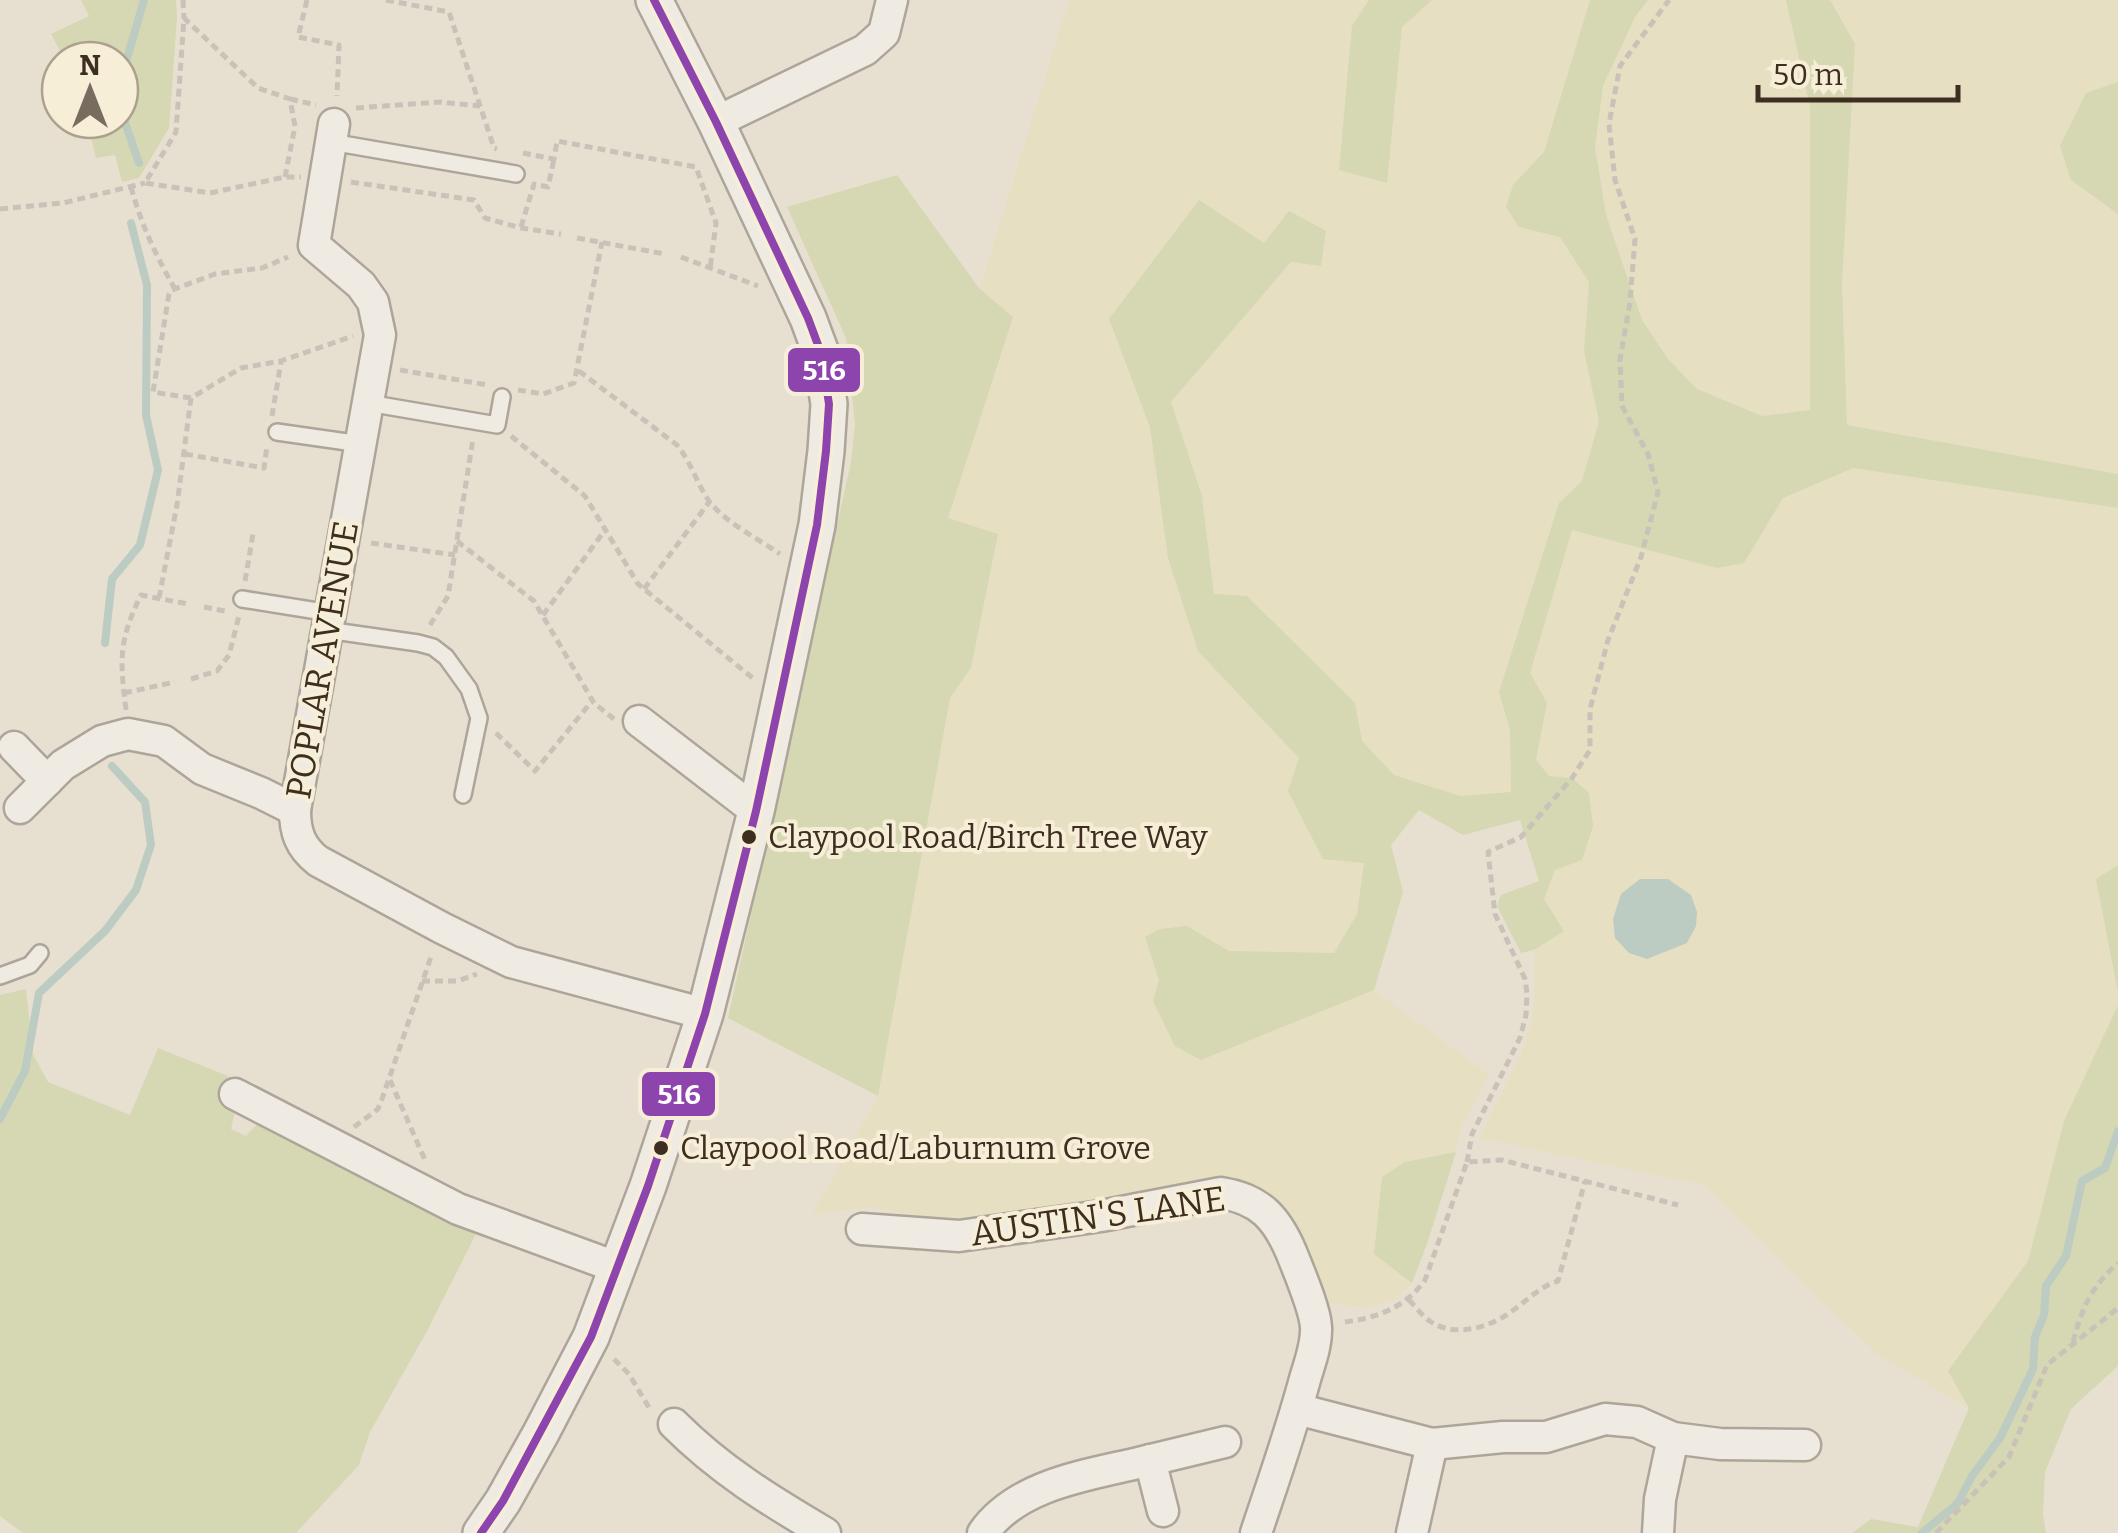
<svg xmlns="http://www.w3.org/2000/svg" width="2118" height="1533" font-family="Bitter,serif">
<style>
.farmland{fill:#e6dfc2}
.green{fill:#d6d7b3}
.water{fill:#bcccc2}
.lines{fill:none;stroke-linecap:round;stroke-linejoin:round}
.stream{stroke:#bcccc2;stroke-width:8}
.service-casing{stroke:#ada599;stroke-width:20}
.minor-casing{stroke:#ada599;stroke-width:35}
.tertiary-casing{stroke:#ada599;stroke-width:40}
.path{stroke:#c8c2b9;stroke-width:5;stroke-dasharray:8 5;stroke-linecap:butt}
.service{stroke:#efebe3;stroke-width:15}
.minor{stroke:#efebe3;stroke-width:30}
.tertiary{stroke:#efebe3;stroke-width:35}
.bus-1-casing{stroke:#f7eed8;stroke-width:15}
.bus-1{stroke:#8e44ad;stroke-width:8}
.bus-dot{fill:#3d2e20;stroke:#f7eed8;stroke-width:4}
.labels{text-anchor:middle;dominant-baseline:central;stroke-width:8;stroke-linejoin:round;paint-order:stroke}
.bus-label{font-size:32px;fill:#3d2e20;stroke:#f7eed8;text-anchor:start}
.street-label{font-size:35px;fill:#3d2e20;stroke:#f7eed8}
.line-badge{stroke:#f7eed8;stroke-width:4}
.badge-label{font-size:28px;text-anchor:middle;font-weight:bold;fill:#fff}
</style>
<rect width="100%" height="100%" fill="#e7e0d1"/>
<!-- farmland -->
<g class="farmland">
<path d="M 1069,0 L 1369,0 L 1352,26 L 1387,182 L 1402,27 L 1432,0 L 1590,0 L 1544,152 L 1514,185 L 1519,227 L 1560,237 L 1589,281 L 1584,351 L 1599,421 L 1582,482 L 1559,503 L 1499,692 L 1510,729 L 1511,792 L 1460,796 L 1394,775 L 1362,741 L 1355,703 L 1214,595 L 1202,496 L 1171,402 L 1291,262 L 1264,243 L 1109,319 L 1150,427 L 1168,558 L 1198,651 L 1300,758 L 1364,862 L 1357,914 L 1334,953 L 1229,951 L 1187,926 L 1145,937 L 1159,980 L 1201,1060 L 1374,990 L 1489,1075 L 1462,1125 L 1456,1152 L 1405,1162 L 1374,1254 L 1412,1283 L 1394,1300 L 1368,1307 L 1327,1304 L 1299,1234 L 1264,1201 L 950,1222 L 872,1207 L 812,1214 L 878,1096 L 950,698 L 971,668 L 998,535 L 948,518 L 1012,317 L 980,288 Z"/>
<path d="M 1648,0 L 1786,0 L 1810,107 L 1810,410 L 1762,416 L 1697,389 L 1668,359 L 1642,320 L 1606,215 L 1595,147 L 1603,86 L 1635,17 Z"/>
<path d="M 1830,0 L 2118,0 L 2118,82 L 2086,93 L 2071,180 L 2118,214 L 2118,474 L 1847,425 L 1842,284 L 1855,44 Z"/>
<path d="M 1853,468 L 2118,508 L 2118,865 L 2096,879 L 2118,993 L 2118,1005 L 2064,1121 L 2028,1261 L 1948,1371 L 1969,1408 L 1878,1355 L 1703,1185 L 1479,1138 L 1522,1051 L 1532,1019 L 1534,998 L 1534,950 L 1564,931 L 1544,899 L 1555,870 L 1572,778 L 1549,776 L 1536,760 L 1547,703 L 1530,673 L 1572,530 L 1717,568 L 1744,563 L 1783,498 Z"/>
</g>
<!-- green -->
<g class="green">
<path d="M 81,0 L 176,0 L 177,17 L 169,128 L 139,178 L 122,182 L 115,155 L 96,158 L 87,120 L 120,120 L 120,60 L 65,60 L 51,34 L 89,16 Z"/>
<path d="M 1369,0 L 1432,0 L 1402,27 L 1387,183 L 1339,170 L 1352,26 Z"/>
<path d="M 1590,0 L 1648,0 L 1635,17 L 1603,86 L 1595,147 L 1606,215 L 1642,320 L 1668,359 L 1697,389 L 1762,416 L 1810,410 L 1810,107 L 1786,0 L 1830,0 L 1855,44 L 1842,284 L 1847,425 L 2118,474 L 2118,508 L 1853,468 L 1783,498 L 1744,563 L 1717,568 L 1572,530 L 1530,673 L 1547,703 L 1536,760 L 1549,776 L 1572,778 L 1589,793 L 1593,826 L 1582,860 L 1555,870 L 1544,899 L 1564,931 L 1534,950 L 1521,953 L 1497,906 L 1501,895 L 1539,881 L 1520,820 L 1463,835 L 1419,810 L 1391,845 L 1403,892 L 1374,990 L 1201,1060 L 1175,1046 L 1153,1001 L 1159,980 L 1145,937 L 1160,929 L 1187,926 L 1229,951 L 1334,953 L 1357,914 L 1364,863 L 1323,859 L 1288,791 L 1299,758 L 1198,651 L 1168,558 L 1150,427 L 1109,319 L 1199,200 L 1264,243 L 1289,211 L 1326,231 L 1321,266 L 1291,262 L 1171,402 L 1202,496 L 1214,594 L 1247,596 L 1355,703 L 1362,741 L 1394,775 L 1460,796 L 1511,792 L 1510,730 L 1499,692 L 1559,503 L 1582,481 L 1599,421 L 1584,351 L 1589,282 L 1560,237 L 1519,227 L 1506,207 L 1513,185 L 1544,152 Z"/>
<path d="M 2118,82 L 2118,214 L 2071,180 L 2060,146 L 2086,93 Z"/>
<path d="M 897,175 L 979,288 L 1013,317 L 948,518 L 998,534 L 971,668 L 950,698 L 878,1096 L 728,1018 L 851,462 L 855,424 L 846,338 L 787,207 Z"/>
<path d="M 2118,865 L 2118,993 L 2096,879 Z"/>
<path d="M 26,989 L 33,1054 L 48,1082 L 130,1115 L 158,1048 L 228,1076 L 219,1099 L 236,1107 L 231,1129 L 246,1136 L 261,1120 L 479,1228 L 427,1331 L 370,1432 L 359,1465 L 296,1533 L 23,1533 L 0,1516 L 0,995 Z"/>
<path d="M 2118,1005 L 2118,1366 L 2071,1409 L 2045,1472 L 2043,1514 L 2046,1533 L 1852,1533 L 1871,1519 L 1918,1527 L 1969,1408 L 1948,1371 L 2028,1261 L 2064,1121 Z"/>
<path d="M 1456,1152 L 1428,1241 L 1412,1283 L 1374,1254 L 1382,1177 L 1405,1162 Z"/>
</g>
<!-- water -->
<path class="water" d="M 1640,879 L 1668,879 L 1691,895 L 1697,912 L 1696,926 L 1687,943 L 1647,959 L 1629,953 L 1615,938 L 1613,919 L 1621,894 Z"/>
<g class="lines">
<!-- stream -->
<g class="stream">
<path d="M 139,163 L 122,114 L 124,69 L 144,0"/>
<path d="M 105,643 L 112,579 L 140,545 L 158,470 L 146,415 L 147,285 L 131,223"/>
<path d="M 0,1119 L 25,1071 L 39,993 L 105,931 L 136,890 L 151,845 L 145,802 L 112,766"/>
<path d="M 1922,1533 L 1958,1503 L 1972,1476 L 2000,1438 L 2033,1369 L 2035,1337 L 2044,1315 L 2046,1286 L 2066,1256 L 2082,1181 L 2105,1168 L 2118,1131"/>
</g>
<defs>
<g id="service">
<path d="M 331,142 L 516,174"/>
<path d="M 368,403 L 497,425 L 502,397"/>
<path d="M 277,432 L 361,444"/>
<path d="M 242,599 L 330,613"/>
<path d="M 327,630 L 418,643 L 433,647 L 446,657 L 469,689 L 479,718 L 463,795"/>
<path d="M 0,976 L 30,965 L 40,953"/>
</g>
<g id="minor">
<path d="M 716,122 L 865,50 L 884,33 L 892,0"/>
<path d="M 334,124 L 314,245 L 361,285 L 373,302 L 380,335 L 295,810 C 295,832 300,847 318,861 L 442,928 L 511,962 L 705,1014"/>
<path d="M 639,721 L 756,811"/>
<path d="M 14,747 L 47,781"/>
<path d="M 20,808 L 63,765 L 102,741 L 128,734 L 164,741 L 202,769 L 261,793 L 295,810"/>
<path d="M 235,1094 L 458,1209 L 616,1267"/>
<path d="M 862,1229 L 959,1236 L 1101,1216 L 1221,1193 C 1260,1199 1277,1218 1292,1254 C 1299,1272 1315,1309 1316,1327 C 1317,1344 1310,1362 1305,1379 C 1291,1431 1273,1482 1256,1533"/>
<path d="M 1297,1409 L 1432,1444 L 1503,1437 L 1546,1437 L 1605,1419 L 1637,1422 L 1673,1438 L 1720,1444 L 1805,1445"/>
<path d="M 674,1424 C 720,1470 769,1500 825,1533"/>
<path d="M 1150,1460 L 1163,1511"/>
<path d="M 983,1533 C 1016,1486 1082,1476 1134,1464 C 1164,1457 1195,1449 1225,1442"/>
<path d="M 1412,1533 L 1432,1444"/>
<path d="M 1658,1533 L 1660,1499 L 1673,1438"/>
</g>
<path id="tertiary" d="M 481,1533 L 503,1501 L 541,1433 L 591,1337 L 648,1186 L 705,1014 L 756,811 L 817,525 L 826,451 L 829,404 L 821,353 L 808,318 L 716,122 L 654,0"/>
</defs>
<!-- service casing -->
<use href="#service" class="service-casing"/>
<!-- minor casing -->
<use href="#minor" class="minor-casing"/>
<!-- tertiary casing -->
<use href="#tertiary" class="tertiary-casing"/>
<!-- path -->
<g class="path">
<path d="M 183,0 L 184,18"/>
<path d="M 307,0 L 298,37 L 339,45 L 337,96"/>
<path d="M 386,0 L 449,12 L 494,148 L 497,149"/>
<path d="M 290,99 L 316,105"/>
<path d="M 356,108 L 440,102 L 480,106"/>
<path d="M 523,153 L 554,159 L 557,141 L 696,167 L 716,223 L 710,269"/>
<path d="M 285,177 L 295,126 L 290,99 L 258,88 L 184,18 L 176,132 L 145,183 L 210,193 L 285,177 L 301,177"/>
<path d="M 351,182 L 474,200 L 485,218 L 521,228 L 561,234"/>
<path d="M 131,187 C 141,224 156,256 175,289"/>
<path d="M 0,209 L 63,203 L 145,183"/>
<path d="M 521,227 L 534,184 L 548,187 L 554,159"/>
<path d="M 577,238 L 665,254"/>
<path d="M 681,257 L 758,286"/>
<path d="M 400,370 L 488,385"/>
<path d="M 579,371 L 677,445 C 691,462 697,484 709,501 C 726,523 757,538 780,554"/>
<path d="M 518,390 L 543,394 L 574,383 L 602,242"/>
<path d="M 191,398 L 153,392 L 169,294 L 172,290 L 215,274 L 262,268 L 288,257"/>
<path d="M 272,416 L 281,362"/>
<path d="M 511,436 L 585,496 L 638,584 L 755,680"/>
<path d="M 185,454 L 264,468 L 267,446"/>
<path d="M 457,541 L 534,601 L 594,703 L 614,719"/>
<path d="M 371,543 L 455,555"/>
<path d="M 245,581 L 253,534"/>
<path d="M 644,589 L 710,501"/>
<path d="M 159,598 L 177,505 L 191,398 L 241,368 L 281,361 L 353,336"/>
<path d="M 204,607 L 225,611"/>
<path d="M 543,615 L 605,530"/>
<path d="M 430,625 L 448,596 L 473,439"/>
<path d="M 191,679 L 217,671 L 229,655 L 239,616"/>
<path d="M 124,693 L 175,682"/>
<path d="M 126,710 C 120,660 118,642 141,595 L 188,604"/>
<path d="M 496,733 L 535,771 L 592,701"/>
<path d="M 422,981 L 458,981 L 477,974"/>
<path d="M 390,1080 L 425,1160"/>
<path d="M 354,1127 L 378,1109 L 382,1099 L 432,954"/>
<path d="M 1467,1162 L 1472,1134 L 1520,1038 L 1526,1015 L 1527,993 L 1525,979 L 1495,914 L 1488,852 L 1521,837 L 1572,778 L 1590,750 L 1590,709 L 1608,640 L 1641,557 L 1658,492 L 1648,454 L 1622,406 L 1620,360 L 1630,302 L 1635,239 L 1615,180 L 1609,124 L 1620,66 L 1669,0"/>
<path d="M 1409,1300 C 1416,1307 1423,1317 1431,1322 C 1456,1338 1491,1327 1512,1311 C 1528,1300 1539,1287 1558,1281 L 1585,1181"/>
<path d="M 1345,1322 C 1377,1318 1406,1307 1425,1280 L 1467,1162 L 1502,1160 L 1678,1205"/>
<path d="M 2073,1342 C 2082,1308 2091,1287 2118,1263"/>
<path d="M 614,1359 L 629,1374 L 651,1411"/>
<path d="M 1936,1533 L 2009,1457 L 2047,1365 L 2118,1308"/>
</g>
<!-- service -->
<use href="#service" class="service"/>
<!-- minor -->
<use href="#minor" class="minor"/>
<!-- tertiary -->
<use href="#tertiary" class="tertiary"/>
<defs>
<path id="bus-1" d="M 481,1533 L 503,1501 L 591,1337 L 648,1186 L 705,1014 L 756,811 L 817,525 L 826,451 L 829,404 L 821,353 L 808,318 L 716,122 L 654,0"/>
</defs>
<!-- bus-1 casing -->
<use href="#bus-1" class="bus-1-casing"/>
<!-- bus-1 -->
<use href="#bus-1" class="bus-1"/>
</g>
<!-- markers -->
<g class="bus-dot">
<circle cx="749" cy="837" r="9"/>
<circle cx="661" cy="1148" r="9"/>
</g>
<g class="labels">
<!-- bus labels -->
<g class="bus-label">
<text x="768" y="837">Claypool Road/Birch Tree Way</text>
<text x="680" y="1148">Claypool Road/Laburnum Grove</text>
</g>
<!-- street labels -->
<g class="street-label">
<text transform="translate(322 660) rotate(-80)">POPLAR AVENUE</text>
<text transform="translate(1098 1216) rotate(-8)">AUSTIN'S LANE</text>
</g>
</g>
<g class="line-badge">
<rect x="786" y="346" width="76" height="48" rx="10" fill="#8e44ad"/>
<rect x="640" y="1070" width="77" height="48" rx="10" fill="#8e44ad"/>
</g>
<g class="badge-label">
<text x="824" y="380">516</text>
<text x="679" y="1104">516</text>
</g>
<!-- north arrow -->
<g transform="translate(90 90)"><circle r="48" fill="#f7eed8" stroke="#ada18e" stroke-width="2.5"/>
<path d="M0-8L18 38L0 25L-18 38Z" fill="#786c5e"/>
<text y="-15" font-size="28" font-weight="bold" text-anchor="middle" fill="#3d2e20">N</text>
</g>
<!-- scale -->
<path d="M1758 85v15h200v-15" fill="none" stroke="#3d2e20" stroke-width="5"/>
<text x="1773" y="85" font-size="30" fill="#3d2e20" stroke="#f7eed8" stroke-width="8" paint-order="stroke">50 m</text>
</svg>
